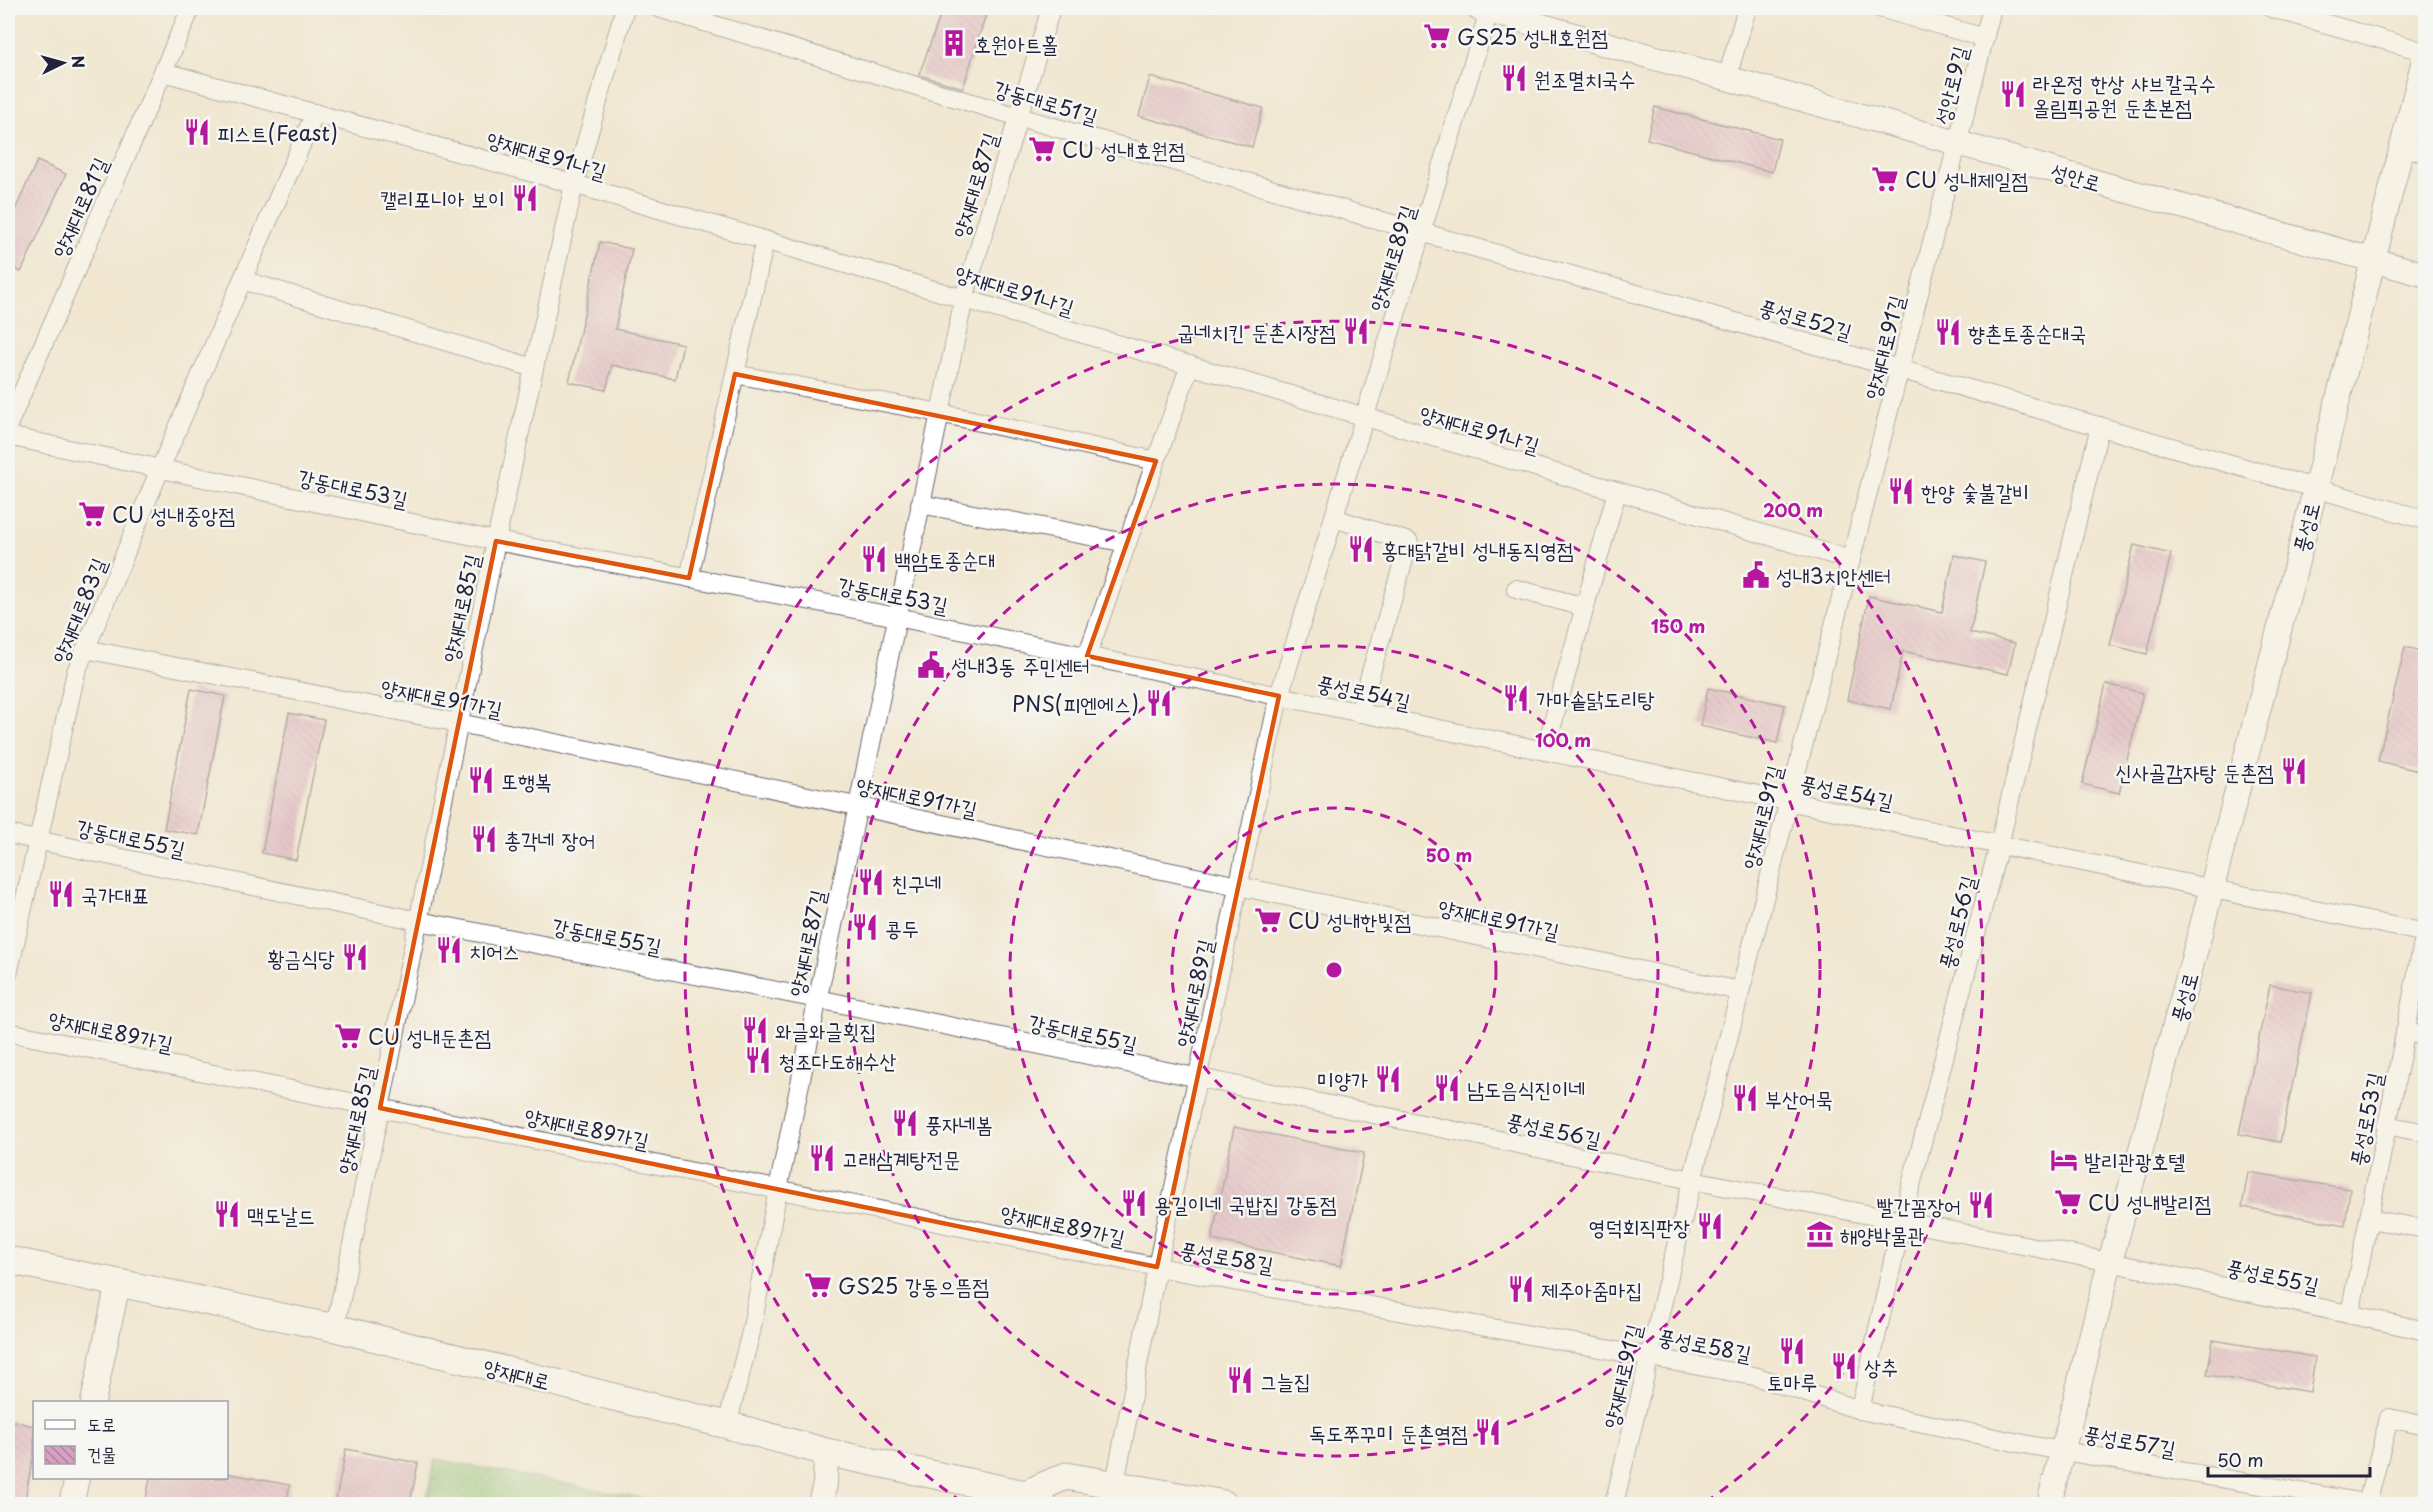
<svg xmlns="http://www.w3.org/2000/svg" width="2433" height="1512" font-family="'Playpen Sans','Poor Story',sans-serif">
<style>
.grass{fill:url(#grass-dots);stroke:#56745a;stroke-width:1.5}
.building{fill:url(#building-back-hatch)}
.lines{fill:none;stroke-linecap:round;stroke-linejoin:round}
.street-casing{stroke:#6a6770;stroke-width:20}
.secondary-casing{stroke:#6a6770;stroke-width:26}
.primary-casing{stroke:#6a6770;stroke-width:29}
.street{stroke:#fff;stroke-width:18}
.secondary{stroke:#fff;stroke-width:24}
.primary{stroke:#fff;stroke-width:27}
.marked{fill:none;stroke:#de560e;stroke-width:4.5;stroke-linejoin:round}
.ring{fill:none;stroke:#b5179e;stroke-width:3;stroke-dasharray:10 8}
.labels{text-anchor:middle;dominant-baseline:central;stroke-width:5;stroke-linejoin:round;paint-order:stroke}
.poi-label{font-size:21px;fill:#22223b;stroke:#f6f6f2;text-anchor:start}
.street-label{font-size:21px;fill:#22223b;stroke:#f6f6f2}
.centre{fill:#b5179e;stroke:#f6f6f2;stroke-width:3}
.ring-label{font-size:18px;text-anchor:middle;font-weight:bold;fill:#b5179e;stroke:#f6f6f2;stroke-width:5;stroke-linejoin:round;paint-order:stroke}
</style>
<defs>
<pattern id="grass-dots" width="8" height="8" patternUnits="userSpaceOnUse" patternTransform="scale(1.5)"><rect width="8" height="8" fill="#8ac57a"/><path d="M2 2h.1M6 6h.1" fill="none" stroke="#70a065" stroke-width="1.8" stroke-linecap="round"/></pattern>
<pattern id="building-back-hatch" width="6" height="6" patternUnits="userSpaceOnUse" patternTransform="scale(1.5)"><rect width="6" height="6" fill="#d8a0c0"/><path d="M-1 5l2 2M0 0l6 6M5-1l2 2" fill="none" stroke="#af829d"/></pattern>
</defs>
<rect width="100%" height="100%" fill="#f6f6f2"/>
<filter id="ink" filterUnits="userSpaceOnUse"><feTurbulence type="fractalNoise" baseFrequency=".0167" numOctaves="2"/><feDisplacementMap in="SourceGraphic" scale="12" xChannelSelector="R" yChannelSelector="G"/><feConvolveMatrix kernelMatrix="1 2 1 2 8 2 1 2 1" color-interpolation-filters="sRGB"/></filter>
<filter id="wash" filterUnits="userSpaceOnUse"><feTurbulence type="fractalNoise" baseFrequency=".008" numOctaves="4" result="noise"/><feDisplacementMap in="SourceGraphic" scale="24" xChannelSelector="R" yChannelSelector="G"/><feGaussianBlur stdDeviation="1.35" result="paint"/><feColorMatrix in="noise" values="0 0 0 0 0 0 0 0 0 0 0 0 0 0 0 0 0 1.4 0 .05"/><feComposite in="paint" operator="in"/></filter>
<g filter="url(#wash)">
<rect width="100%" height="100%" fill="#f1e7d1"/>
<!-- grass -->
<path class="grass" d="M 435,1459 L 670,1504 L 426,1504 Z"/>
<g id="blocks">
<!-- building -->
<g class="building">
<path d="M 943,8 L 988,8 L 963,88 L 919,75 Z"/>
<path d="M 1150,77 L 1263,108 L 1252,147 L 1139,116 Z"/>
<path d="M 1655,107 L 1780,139 L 1772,172 L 1647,139 Z"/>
<path d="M 37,161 L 66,174 L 21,272 L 8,266 L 8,226 Z"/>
<path d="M 600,242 L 632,249 L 615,329 L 683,344 L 675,379 L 612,365 L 606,390 L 569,382 Z"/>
<path d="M 2134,545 L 2171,554 L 2147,654 L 2110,645 Z"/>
<path d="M 1954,555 L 1985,562 L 1970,633 L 2015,643 L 2008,674 L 1903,651 L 1891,709 L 1847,700 L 1869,596 L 1942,612 Z"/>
<path d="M 2405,647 L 2426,652 L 2426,743 L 2419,771 L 2378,761 Z"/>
<path d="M 2106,684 L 2143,693 L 2119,793 L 2082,784 Z"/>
<path d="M 1708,688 L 1785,705 L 1777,743 L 1700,726 Z"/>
<path d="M 191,689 L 225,696 L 198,835 L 164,829 Z"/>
<path d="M 289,713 L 324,720 L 296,860 L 262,853 Z"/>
<path d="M 2270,985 L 2312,993 L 2280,1142 L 2239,1134 Z"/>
<path d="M 1234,1127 L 1364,1153 L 1341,1266 L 1212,1240 Z"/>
<path d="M 2248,1172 L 2350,1189 L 2345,1225 L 2242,1207 Z"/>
<path d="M 2213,1340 L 2315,1357 L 2310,1392 L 2207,1375 Z"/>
<path d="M 8,1420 L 34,1426 L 34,1451 L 24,1504 L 8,1504 Z"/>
<path d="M 346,1449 L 418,1463 L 410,1504 L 335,1504 Z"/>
<path d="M 226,1473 L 290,1485 L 286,1504 L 145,1504 L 150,1478 L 226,1478 Z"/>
</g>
</g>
</g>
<g filter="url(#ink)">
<use href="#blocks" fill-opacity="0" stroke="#6a6770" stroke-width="1.5"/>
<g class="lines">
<defs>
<g id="street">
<path d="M 658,8 L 1019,117 L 2426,520"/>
<path d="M 1879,8 L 1985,38"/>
<path d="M 2271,8 L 2426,52"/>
<path d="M 163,72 L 574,184 L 1851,560"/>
<path d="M 1727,78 L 1747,8"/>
<path d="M 2402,147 L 2426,153"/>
<path d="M 242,280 L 534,368"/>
<path d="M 735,374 L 940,413 L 1156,461"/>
<path d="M 8,425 L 191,8"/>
<path d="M 8,436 L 496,541 L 897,617 L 2426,933"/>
<path d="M 920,504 L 1127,543"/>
<path d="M 1334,518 L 1409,542 L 1359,713"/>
<path d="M 689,578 L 765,240"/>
<path d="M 1516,589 L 1585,607"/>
<path d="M 85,649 L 459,723 L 1740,991"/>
<path d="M 1087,656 L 1190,365"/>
<path d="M 1545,751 L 1617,491"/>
<path d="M 8,834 L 419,921 L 818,999 L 1692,1180 L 2110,1262 L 2426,1331"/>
<path d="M 8,974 L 76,672 L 160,469 L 315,113"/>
<path d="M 8,1032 L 1157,1267 L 1754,1376 L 1860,1410 L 2034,1446 L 2371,1504"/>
<path d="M 2405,1032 L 2426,1036"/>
<path d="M 2386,1125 L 2426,1133"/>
<path d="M 2369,1219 L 2426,1229"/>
<path d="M 2350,1314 L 2426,927"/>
<path d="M 335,1328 L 496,541 L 534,368 L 574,184 L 625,8"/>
<path d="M 1860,1410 L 1902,1220 L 1999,845 L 2100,426"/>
<path d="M 727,1425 L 751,1332 L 778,1189 L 964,298 L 1051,8"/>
<path d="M 1115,1483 L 1157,1267 L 1279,696 L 1490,8"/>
<path d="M 1614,1504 L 1692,1180 L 1992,8"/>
<path d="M 2367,1504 L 2389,1418 L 2426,1426"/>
</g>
<g id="secondary">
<path d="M 1478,8 L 2426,275"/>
<path d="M 93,1402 L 118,1283"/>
<path d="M 71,1504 L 77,1478"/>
<path d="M 820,1504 L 825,1484 L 826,1452"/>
<path d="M 2049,1504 L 2110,1262 L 2198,941 L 2293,577 L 2426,52"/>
</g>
<g id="primary">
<path d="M 8,1260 L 335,1328 L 727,1425 L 826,1452 L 1025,1494 L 1042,1504"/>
<path d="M 1025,1494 L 1066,1476 L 1224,1504"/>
</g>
</defs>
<!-- street casing -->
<use href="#street" class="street-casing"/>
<!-- secondary casing -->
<use href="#secondary" class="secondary-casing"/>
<!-- primary casing -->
<use href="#primary" class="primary-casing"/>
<!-- street -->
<use href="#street" class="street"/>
<!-- secondary -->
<use href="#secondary" class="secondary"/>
<!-- primary -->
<use href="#primary" class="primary"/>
</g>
</g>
<!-- marked area -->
<path d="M0 0H2433V1512H0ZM 735,374 L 1156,461 L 1087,656 L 1279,696 L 1157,1267 L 380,1108 L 496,541 L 689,578 Z" fill="#f1e7d1" fill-opacity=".55" fill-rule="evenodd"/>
<path class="marked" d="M 735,374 L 1156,461 L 1087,656 L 1279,696 L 1157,1267 L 380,1108 L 496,541 L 689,578 Z"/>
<!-- distance rings -->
<g class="ring">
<circle cx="1334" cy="970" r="162"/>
<circle cx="1334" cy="970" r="324"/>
<circle cx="1334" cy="970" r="486"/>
<path d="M962 1502A649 649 0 1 1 1706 1502"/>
</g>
<!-- icons -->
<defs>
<symbol id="supermarket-bare" viewBox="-9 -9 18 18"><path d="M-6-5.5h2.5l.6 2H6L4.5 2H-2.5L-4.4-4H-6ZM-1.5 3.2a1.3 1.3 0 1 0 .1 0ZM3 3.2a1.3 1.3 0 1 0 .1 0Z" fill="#b5179e" stroke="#f6f6f2" stroke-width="2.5" paint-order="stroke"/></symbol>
<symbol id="building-bare" viewBox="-9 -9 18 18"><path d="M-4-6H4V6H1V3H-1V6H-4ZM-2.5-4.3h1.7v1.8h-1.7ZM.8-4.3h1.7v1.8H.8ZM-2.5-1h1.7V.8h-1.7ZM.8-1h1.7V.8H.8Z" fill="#b5179e" stroke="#f6f6f2" stroke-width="2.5" paint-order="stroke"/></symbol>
<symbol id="restaurant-bare" viewBox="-9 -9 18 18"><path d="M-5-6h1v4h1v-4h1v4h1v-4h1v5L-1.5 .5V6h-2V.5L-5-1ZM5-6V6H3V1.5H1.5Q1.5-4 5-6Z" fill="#b5179e" stroke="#f6f6f2" stroke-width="2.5" paint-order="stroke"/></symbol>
<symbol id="civic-bare" viewBox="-9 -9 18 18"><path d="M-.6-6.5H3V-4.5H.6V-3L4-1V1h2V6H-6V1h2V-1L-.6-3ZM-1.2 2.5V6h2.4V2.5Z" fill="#b5179e" stroke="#f6f6f2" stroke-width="2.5" paint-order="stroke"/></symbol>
<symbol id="hotel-bare" viewBox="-9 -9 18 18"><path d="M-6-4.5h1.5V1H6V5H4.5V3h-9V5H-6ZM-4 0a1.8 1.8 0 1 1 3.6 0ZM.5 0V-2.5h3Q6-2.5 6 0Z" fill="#b5179e" stroke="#f6f6f2" stroke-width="2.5" paint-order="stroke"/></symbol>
<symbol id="museum-bare" viewBox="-9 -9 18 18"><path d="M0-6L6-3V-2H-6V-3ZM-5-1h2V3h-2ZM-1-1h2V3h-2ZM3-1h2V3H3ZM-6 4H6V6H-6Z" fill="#b5179e" stroke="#f6f6f2" stroke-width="2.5" paint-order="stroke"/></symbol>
</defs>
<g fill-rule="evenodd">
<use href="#supermarket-bare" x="1418" y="17" width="38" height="38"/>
<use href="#building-bare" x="935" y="24" width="38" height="38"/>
<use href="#restaurant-bare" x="1495" y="59" width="38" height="38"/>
<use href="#restaurant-bare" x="1994" y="75" width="38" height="38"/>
<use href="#restaurant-bare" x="178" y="113" width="38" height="38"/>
<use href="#supermarket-bare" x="1023" y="130" width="38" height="38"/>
<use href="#supermarket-bare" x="1866" y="160" width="38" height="38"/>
<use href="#restaurant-bare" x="506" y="179" width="38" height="38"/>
<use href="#restaurant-bare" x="1337" y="312" width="38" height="38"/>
<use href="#restaurant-bare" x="1929" y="313" width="38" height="38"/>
<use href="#restaurant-bare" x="1882" y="472" width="38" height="38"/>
<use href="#supermarket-bare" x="73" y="495" width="38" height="38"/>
<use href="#restaurant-bare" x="1342" y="530" width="38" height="38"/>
<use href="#restaurant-bare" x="855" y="540" width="38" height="38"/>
<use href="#civic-bare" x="1737" y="556" width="38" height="38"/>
<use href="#civic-bare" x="912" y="646" width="38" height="38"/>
<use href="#restaurant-bare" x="1497" y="679" width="38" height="38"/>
<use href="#restaurant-bare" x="1140" y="684" width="38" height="38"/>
<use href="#restaurant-bare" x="2275" y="752" width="38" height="38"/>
<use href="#restaurant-bare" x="462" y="761" width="38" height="38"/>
<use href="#restaurant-bare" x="465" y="820" width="38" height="38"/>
<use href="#restaurant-bare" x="852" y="863" width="38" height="38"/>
<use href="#restaurant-bare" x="42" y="875" width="38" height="38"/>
<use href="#supermarket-bare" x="1249" y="901" width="38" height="38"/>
<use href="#restaurant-bare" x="846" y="908" width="38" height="38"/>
<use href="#restaurant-bare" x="430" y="931" width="38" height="38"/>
<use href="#restaurant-bare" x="336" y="938" width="38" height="38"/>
<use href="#restaurant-bare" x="736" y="1011" width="38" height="38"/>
<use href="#supermarket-bare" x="329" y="1017" width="38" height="38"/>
<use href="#restaurant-bare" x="739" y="1041" width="38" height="38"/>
<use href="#restaurant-bare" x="1369" y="1060" width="38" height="38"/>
<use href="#restaurant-bare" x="1428" y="1069" width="38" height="38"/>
<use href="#restaurant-bare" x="1726" y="1079" width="38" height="38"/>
<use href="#restaurant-bare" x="886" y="1104" width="38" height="38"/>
<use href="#restaurant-bare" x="803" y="1139" width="38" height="38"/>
<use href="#hotel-bare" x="2045" y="1141" width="38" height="38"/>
<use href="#supermarket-bare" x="2049" y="1183" width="38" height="38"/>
<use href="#restaurant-bare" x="1115" y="1184" width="38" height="38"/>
<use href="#restaurant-bare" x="1962" y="1186" width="38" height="38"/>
<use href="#restaurant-bare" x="208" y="1195" width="38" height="38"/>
<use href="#restaurant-bare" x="1691" y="1207" width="38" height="38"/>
<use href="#museum-bare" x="1801" y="1215" width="38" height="38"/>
<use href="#supermarket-bare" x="799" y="1266" width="38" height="38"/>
<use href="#restaurant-bare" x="1502" y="1270" width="38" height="38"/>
<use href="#restaurant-bare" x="1773" y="1332" width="38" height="38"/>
<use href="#restaurant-bare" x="1825" y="1347" width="38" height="38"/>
<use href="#restaurant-bare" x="1221" y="1361" width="38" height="38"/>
<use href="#restaurant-bare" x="1469" y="1413" width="38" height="38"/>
</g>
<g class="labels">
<!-- poi labels -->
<g class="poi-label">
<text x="1457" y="36">GS25 성내호원점</text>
<text x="974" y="43">호원아트홀</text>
<text x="1534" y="78">원조멸치국수</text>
<text x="2033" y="82">라온정 한상 샤브칼국수<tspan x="2033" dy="24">올림픽공원 둔촌본점</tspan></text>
<text x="217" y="132">피스트(Feast)</text>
<text x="1062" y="149">CU 성내호원점</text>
<text x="1905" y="179">CU 성내제일점</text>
<text x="505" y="198" text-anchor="end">캘리포니아 보이</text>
<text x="1336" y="331" text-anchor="end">굽네치킨 둔촌시장점</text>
<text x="1968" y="332">향촌토종순대국</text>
<text x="1921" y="491">한양 숯불갈비</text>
<text x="112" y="514">CU 성내중앙점</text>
<text x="1381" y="549">홍대닭갈비 성내동직영점</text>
<text x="894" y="559">백암토종순대</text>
<text x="1776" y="575">성내3치안센터</text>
<text x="951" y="665">성내3동 주민센터</text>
<text x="1536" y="698">가마솥닭도리탕</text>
<text x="1139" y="703" text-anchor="end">PNS(피엔에스)</text>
<text x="2274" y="771" text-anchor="end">신사골감자탕 둔촌점</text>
<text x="501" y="780">또행복</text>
<text x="504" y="839">총각네 장어</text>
<text x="891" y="882">친구네</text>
<text x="81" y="894">국가대표</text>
<text x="1288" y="920">CU 성내한빛점</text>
<text x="885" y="927">콩두</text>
<text x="469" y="950">치어스</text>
<text x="335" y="957" text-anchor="end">황금식당</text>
<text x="775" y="1030">와글와글횟집</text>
<text x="368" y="1036">CU 성내둔촌점</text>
<text x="778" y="1060">청조다도해수산</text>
<text x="1368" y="1079" text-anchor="end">미양가</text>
<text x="1467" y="1088">남도음식진이네</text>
<text x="1765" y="1098">부산어묵</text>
<text x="925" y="1123">풍자네봄</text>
<text x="842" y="1158">고래삼계탕전문</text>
<text x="2084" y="1160">발리관광호텔</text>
<text x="2088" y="1202">CU 성내발리점</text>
<text x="1154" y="1203">용길이네 국밥집 강동점</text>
<text x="1961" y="1205" text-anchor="end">빨간꼼장어</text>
<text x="247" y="1214">맥도날드</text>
<text x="1690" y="1226" text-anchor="end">영덕회직판장</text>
<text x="1840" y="1234">해양박물관</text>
<text x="838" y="1285">GS25 강동으뜸점</text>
<text x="1541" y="1289">제주아줌마집</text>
<text x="1864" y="1366">상추</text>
<text x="1260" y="1380">그늘집</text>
<text x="1792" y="1381" text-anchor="middle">토마루</text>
<text x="1468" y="1432" text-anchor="end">독도쭈꾸미 둔촌역점</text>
</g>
<!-- street labels -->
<g class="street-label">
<text transform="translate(1950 85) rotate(-76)">성안로9길</text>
<text transform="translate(1046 101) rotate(16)">강동대로51길</text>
<text transform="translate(547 154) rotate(16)">양재대로91나길</text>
<text transform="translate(2076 176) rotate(16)">성안로</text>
<text transform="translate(974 185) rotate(-73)">양재대로87길</text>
<text transform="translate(79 207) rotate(-66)">양재대로81길</text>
<text transform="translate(1391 258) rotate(-73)">양재대로89길</text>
<text transform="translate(1015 289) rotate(17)">양재대로91나길</text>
<text transform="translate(1806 318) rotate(16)">풍성로52길</text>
<text transform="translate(1883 347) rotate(-76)">양재대로91길</text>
<text transform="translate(1480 428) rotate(16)">양재대로91나길</text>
<text transform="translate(353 487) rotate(12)">강동대로53길</text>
<text transform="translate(2305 527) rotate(-76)">풍성로</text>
<text transform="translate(893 594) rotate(11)">강동대로53길</text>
<text transform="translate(460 608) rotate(-78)">양재대로85길</text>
<text transform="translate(78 610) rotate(-68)">양재대로83길</text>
<text transform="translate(1364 691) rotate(12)">풍성로54길</text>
<text transform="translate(442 697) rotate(11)">양재대로91가길</text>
<text transform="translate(1847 791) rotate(12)">풍성로54길</text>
<text transform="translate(917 796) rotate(12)">양재대로91가길</text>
<text transform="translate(1761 817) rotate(-76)">양재대로91길</text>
<text transform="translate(131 837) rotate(12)">강동대로55길</text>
<text transform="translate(1499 918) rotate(12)">양재대로91가길</text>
<text transform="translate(1956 922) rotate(-76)">풍성로56길</text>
<text transform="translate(607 935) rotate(11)">강동대로55길</text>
<text transform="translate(806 943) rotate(-78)">양재대로87길</text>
<text transform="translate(1193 993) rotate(-78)">양재대로89길</text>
<text transform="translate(2183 997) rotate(-75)">풍성로</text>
<text transform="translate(111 1030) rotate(12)">양재대로89가길</text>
<text transform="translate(1083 1032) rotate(12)">강동대로55길</text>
<text transform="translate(2365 1119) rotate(-79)">풍성로53길</text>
<text transform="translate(355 1120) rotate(-78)">양재대로85길</text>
<text transform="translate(587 1127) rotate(12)">양재대로89가길</text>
<text transform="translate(1554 1129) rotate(12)">풍성로56길</text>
<text transform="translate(1063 1224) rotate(12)">양재대로89가길</text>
<text transform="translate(1227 1256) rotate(10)">풍성로58길</text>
<text transform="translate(2273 1275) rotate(12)">풍성로55길</text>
<text transform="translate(1705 1344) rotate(11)">풍성로58길</text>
<text transform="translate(517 1373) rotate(14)">양재대로</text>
<text transform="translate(1621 1376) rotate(-77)">양재대로91길</text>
<text transform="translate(2130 1440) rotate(10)">풍성로57길</text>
</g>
</g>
<circle cx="1334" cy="970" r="9" class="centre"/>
<g class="ring-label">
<text x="1793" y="517">200 m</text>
<text x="1678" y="633">150 m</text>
<text x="1563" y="747">100 m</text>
<text x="1449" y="862">50 m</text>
</g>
<!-- margin -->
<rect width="2433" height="1512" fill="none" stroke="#f6f6f2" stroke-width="30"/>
<!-- legend -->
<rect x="33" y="1401" width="195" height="78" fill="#f6f6f2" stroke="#a1a1a9" stroke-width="1.5"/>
<rect x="45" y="1420" width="30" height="9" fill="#ffffff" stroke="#a1a1a9" stroke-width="1.5"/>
<text x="87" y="1431" font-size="18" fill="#22223b">도로</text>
<rect x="45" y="1446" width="30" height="18" fill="url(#building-back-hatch)" stroke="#a1a1a9" stroke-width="1.5"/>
<text x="87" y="1461" font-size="18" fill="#22223b">건물</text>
<!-- north arrow -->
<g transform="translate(63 63) rotate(85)" stroke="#f6f6f2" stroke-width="4.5" paint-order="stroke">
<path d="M0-4.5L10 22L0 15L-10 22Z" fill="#22223b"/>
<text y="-9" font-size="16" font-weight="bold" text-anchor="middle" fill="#22223b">N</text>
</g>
<!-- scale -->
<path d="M2208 1467v9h162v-9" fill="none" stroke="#22223b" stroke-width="3"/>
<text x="2217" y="1467" font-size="18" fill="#22223b" stroke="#f6f6f2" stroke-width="4.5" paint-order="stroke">50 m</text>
</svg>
